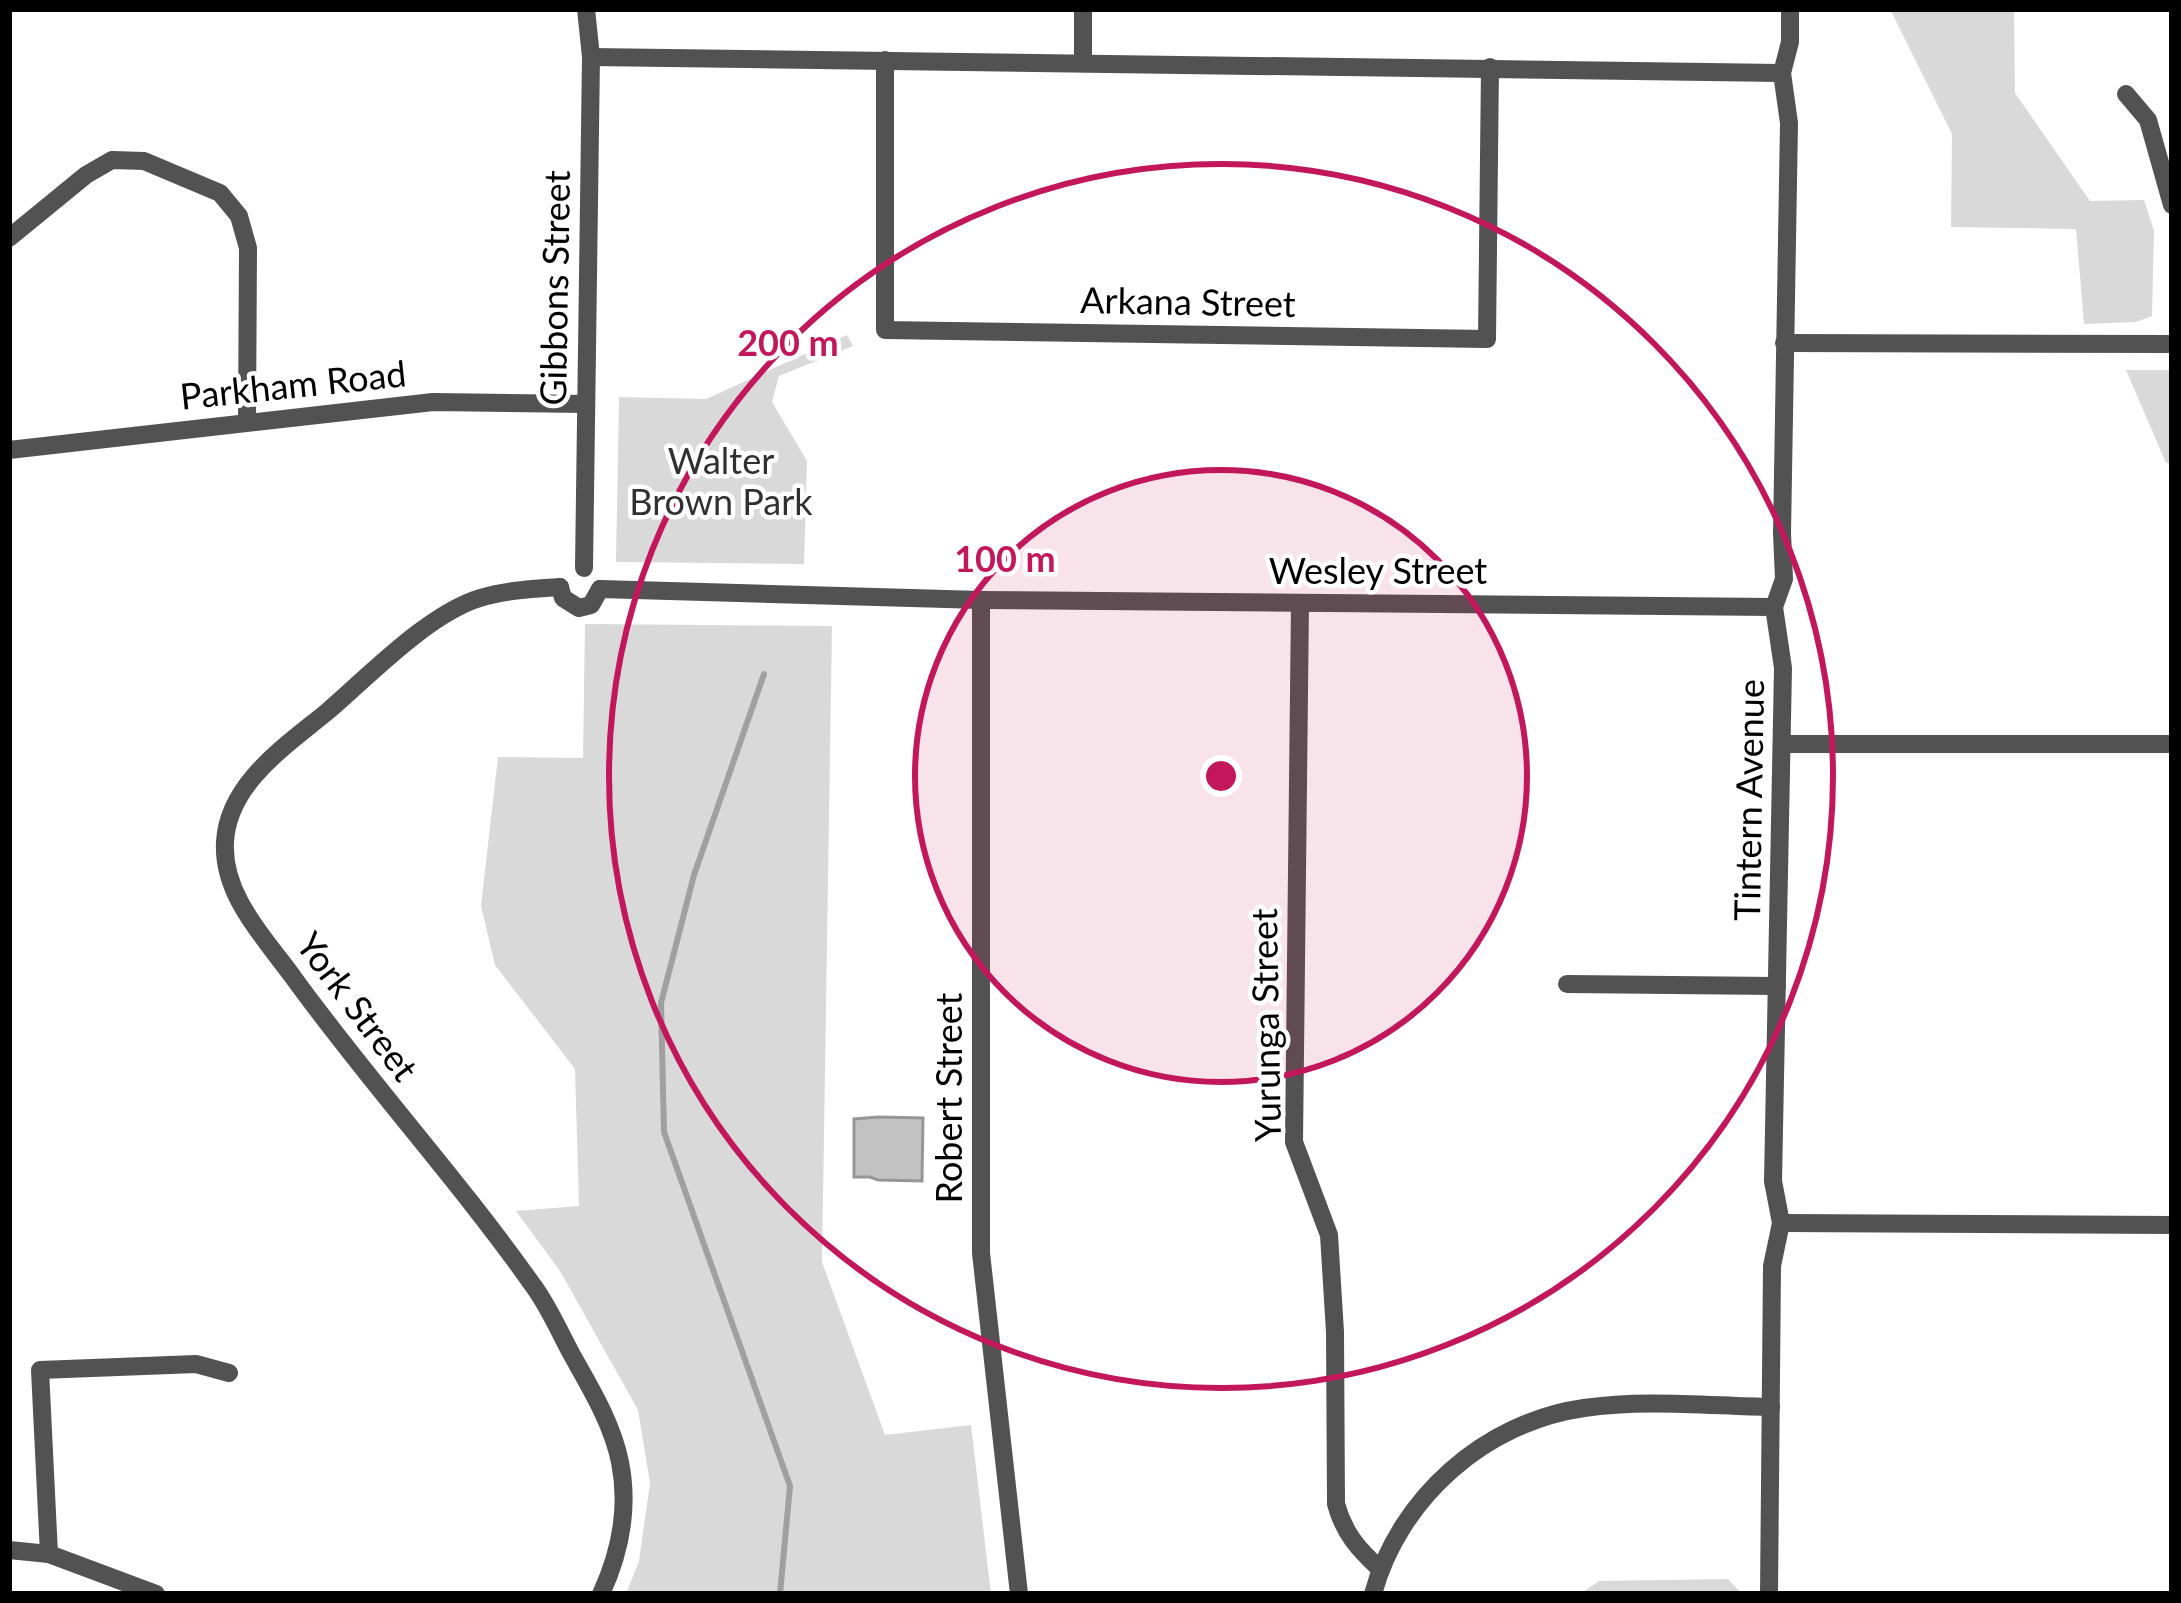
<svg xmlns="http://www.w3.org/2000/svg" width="2181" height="1603" font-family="Lato,sans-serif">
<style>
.green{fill:#d9d9d9}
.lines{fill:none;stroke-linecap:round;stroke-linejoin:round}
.stream{stroke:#a0a0a0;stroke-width:6}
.building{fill:#c2c2c2;stroke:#969696;stroke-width:3}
.minor{stroke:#525252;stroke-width:18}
.ring{fill:none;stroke:#c2185b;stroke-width:6}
.labels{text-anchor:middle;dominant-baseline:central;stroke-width:9;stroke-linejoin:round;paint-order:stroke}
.street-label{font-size:36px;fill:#000;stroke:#fff}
.park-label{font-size:36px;fill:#303030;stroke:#fff}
.centre{fill:#c2185b;stroke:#fff;stroke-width:6}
.ring-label{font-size:36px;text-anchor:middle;font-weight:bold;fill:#c2185b;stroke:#fff;stroke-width:9;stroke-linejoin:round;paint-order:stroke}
</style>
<rect width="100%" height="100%" fill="#fff"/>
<!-- green -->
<g class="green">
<path d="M 1890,9 L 2014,9 L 2015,93 L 2090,201 L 2144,200 L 2154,231 L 2152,316 L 2136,322 L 2084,324 L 2076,229 L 1951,227 L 1952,134 Z"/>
<path d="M 847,335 L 853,346 L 779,376 L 772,402 L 807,461 L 804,564 L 616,562 L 619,397 L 706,399 Z"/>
<path d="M 2126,370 L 2172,370 L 2172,463 L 2166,463 Z"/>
<path d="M 585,624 L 832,626 L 822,1262 L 885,1435 L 971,1425 L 991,1594 L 626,1594 L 639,1561 L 650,1483 L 638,1410 L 560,1271 L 516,1211 L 579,1206 L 575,1069 L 495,965 L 481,906 L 498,757 L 583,758 Z"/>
<path d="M 1728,1579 L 1742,1594 L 1580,1594 L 1599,1581 Z"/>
</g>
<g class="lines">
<!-- stream -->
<path class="stream" d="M 764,674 L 694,875 L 661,1003 L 664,1132 L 790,1486 L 780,1594"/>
</g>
<!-- building -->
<path class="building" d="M 878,1117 L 923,1118 L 922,1181 L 878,1180 L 870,1177 L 854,1177 L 854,1119 Z"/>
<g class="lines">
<!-- minor -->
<g class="minor">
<path d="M 1083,9 L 1083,62"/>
<path d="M 591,57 L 1782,73"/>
<path d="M 885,60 L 885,330 L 1487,339 L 1490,67"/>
<path d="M 2126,94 L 2148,120 L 2172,205"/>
<path d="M 9,238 L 86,175 L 112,160 L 144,161 L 220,193 L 239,216 L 248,248 L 247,422"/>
<path d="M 1784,343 L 2172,344"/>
<path d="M 9,450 L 433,402 L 586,404"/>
<path d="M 584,568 L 591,57 L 586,9"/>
<path d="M 560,587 C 534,589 506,590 480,598 C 428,614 370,675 328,711 C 287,745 228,783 225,842 C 222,895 264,937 293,977 C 369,1082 457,1178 532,1284 C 548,1305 559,1331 572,1355 C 591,1389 612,1423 620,1462 C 629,1507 620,1553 601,1594"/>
<path d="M 560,587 L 563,598 L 579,608 L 591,605 L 600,589"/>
<path d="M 600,589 L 981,600 L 1774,607"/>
<path d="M 981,600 L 981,1253 L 1019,1594"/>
<path d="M 1300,603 L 1294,1142 L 1329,1235 L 1335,1332 L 1336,1504 C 1344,1533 1358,1549 1380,1569"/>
<path d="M 1782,744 L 2172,744"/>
<path d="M 1567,984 L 1777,986"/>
<path d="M 1781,1223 L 2172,1225"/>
<path d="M 9,1550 L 49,1554 L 156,1594"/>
<path d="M 49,1554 L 40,1370 L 196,1364 L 229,1373"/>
<path d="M 1373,1594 C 1399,1498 1485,1422 1584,1408 C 1645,1399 1710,1406 1771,1407"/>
<path d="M 1769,1594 L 1772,1266 L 1781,1223 L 1773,1181 L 1783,668 L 1774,607 L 1784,579 L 1782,533 L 1789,123 L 1782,73 L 1790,42 L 1790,9"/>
</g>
</g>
<!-- distance rings -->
<circle cx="1221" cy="776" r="306" fill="#c2185b" fill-opacity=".12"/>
<g class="ring">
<circle cx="1221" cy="776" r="306"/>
<circle cx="1221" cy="776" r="612"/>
</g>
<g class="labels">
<!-- street labels -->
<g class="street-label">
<text transform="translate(554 288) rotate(-89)">Gibbons Street</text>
<text transform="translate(1188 301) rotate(1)">Arkana Street</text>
<text transform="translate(293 384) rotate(-6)">Parkham Road</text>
<text x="1378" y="570">Wesley Street</text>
<text transform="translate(1748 800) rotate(-89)">Tintern Avenue</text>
<text transform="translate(358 1006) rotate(53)">York Street</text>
<text transform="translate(1265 1025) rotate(-91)">Yurunga Street</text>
<text transform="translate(948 1098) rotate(-90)">Robert Street</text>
</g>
<!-- park labels -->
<g class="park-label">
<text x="721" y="460">Walter<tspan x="721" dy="41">Brown Park</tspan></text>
</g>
</g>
<circle cx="1221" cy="776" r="18" class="centre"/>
<g class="ring-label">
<text x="788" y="356">200 m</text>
<text x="1005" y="572">100 m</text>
</g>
<!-- border -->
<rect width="2181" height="1603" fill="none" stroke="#000000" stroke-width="24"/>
</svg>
